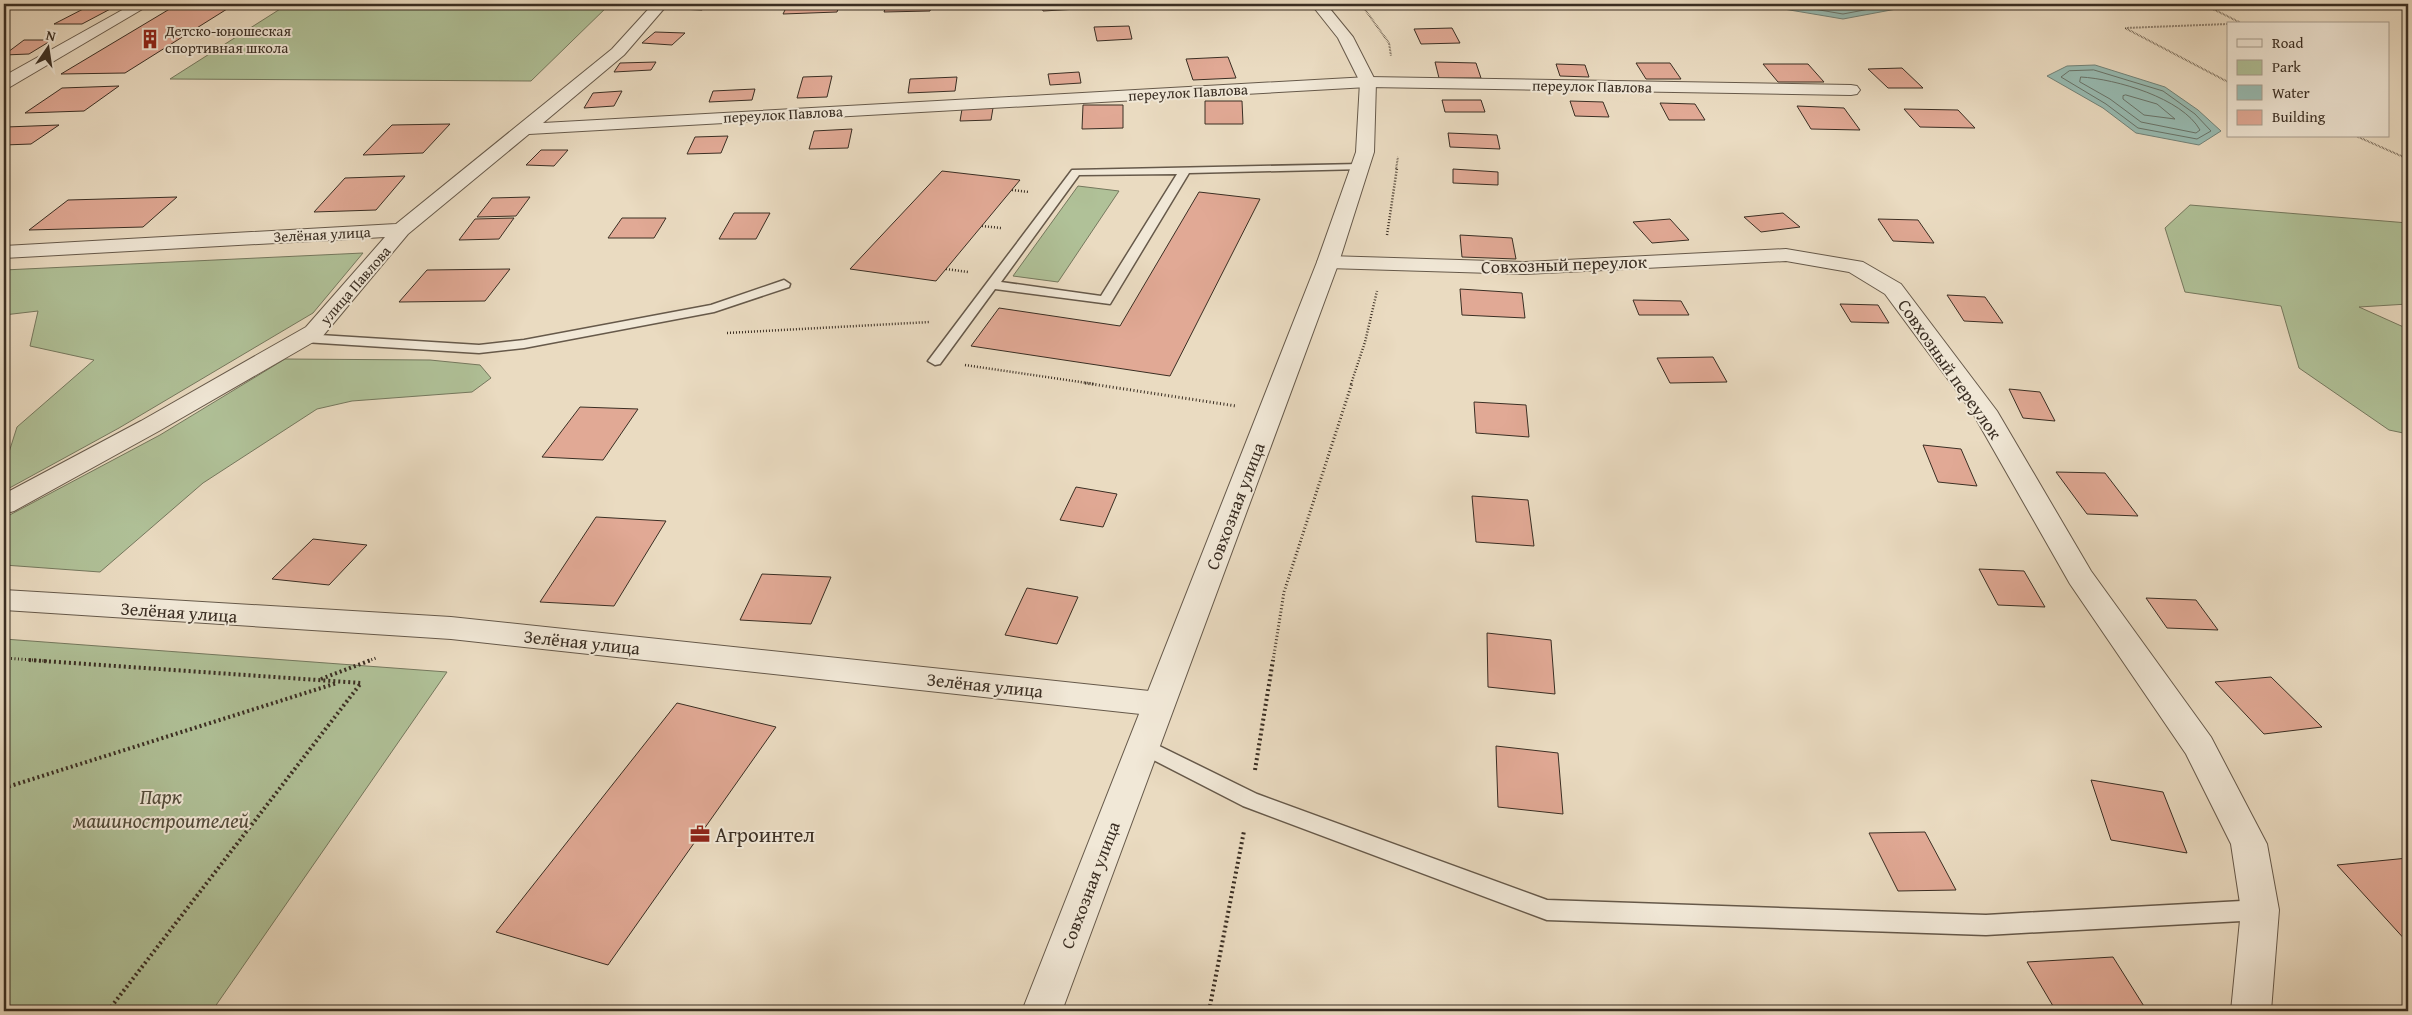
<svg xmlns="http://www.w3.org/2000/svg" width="2412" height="1015" font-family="'Gentium Book Plus',serif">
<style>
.green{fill:#b0c198;stroke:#75785e}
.water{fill:#98bbb2;stroke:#728379}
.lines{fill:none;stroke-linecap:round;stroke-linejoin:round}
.shore{stroke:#69746a;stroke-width:1}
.building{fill:#e1a995;stroke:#3a2e23}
.service-casing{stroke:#66594a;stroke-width:3}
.minor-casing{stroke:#66594a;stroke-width:2}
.tertiary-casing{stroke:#66594a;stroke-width:2}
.path-far3{stroke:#3a2e23;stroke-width:2;stroke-dasharray:0.5 1;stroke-linecap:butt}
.path-far2{stroke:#3a2e23;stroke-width:2.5;stroke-dasharray:1 2;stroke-linecap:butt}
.path-far1{stroke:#3a2e23;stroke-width:3;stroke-dasharray:1 2.5;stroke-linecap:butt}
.path{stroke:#3a2e23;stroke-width:4;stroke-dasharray:2 3;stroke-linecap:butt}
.service{fill:#f1e8d7;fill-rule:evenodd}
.minor{fill:#f1e8d7;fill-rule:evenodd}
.tertiary{fill:#f1e8d7;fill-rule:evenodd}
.labels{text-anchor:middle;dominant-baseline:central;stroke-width:4;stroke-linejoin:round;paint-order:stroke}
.far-poi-label{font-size:15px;fill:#3a2e23;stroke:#f1e8d7;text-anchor:start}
.far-street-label{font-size:15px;fill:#3a2e23;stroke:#f1e8d7}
.street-label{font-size:18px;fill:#3a2e23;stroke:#f1e8d7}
.near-park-label{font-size:21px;font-style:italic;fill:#524b3a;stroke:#f1e8d7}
.near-poi-label{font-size:21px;fill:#3a2e23;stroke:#f1e8d7;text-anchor:start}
</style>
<rect width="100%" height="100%" fill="#eadbc1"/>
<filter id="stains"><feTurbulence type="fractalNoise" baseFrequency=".004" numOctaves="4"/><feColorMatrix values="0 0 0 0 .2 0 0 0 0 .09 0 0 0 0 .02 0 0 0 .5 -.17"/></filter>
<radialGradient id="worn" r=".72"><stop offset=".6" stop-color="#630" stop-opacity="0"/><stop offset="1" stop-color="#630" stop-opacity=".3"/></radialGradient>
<!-- green -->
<g class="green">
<path d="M 288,4 L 610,4 L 531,81 L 170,79 Z"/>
<path d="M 1078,186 L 1119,191 L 1058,282 L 1013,276 Z"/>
<path d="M 2190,205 L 2408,223 L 2408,304 L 2359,307 L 2408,329 L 2408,434 L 2389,430 L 2299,368 L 2281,306 L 2185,292 L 2165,228 Z"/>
<path d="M 363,253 L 313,313 L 119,428 L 4,491 L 4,468 L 17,427 L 94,360 L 30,346 L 38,311 L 4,315 L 4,270 Z"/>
<path d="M 285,359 L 430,360 L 480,365 L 491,378 L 472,392 L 352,401 L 317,409 L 203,483 L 100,572 L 4,565 L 4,518 L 160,435 Z"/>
<path d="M 4,639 L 447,672 L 212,1011 L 4,1011 Z"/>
</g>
<!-- water -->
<g class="water">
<path d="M 1754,4 L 1923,4 L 1843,19 Z"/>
<path d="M 2095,65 L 2165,87 L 2198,110 L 2221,131 L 2199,145 L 2136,133 L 2103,108 L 2047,76 L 2067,66 Z"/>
</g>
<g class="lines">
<!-- shore -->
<g class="shore">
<path d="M 1784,4 L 1843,14 L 1896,4"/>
<path d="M 2094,70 L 2163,91 L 2195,114 L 2211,131 L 2197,139 L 2138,128 L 2106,104 L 2061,77 L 2069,71 Z"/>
<path d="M 2081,77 C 2116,79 2182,98 2200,130 L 2196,133 L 2141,122 L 2110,99 L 2080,82 Z"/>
<path d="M 2126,95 L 2157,104 L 2175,119 L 2144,115 L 2123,99 L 2123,96 Z"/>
</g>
</g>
<!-- building -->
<g class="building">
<path d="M 178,4 L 235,4 L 125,73 L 61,74 Z"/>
<path d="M 685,4 L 709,4 L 702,10 L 679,9 Z"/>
<path d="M 788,4 L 840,4 L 837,12 L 783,14 Z"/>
<path d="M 887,4 L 932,4 L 930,11 L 884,12 Z"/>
<path d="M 1041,4 L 1076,4 L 1078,9 L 1043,11 Z"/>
<path d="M 1405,4 L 1427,4 L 1429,8 L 1407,8 Z"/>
<path d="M 89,6 L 116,6 L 82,24 L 54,24 Z"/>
<path d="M 1129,26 L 1132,39 L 1097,41 L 1094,27 Z"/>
<path d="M 1452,28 L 1460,43 L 1421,44 L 1414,29 Z"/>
<path d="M 655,32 L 685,33 L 672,45 L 642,43 Z"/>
<path d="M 24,40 L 52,40 L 29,54 L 4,55 Z"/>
<path d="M 1228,57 L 1236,78 L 1193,80 L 1186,59 Z"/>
<path d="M 656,62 L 651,70 L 614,72 L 620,63 Z"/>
<path d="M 1435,62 L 1476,63 L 1481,78 L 1439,78 Z"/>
<path d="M 1636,63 L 1670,63 L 1681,79 L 1646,79 Z"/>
<path d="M 1556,64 L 1585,65 L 1589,77 L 1560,76 Z"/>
<path d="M 1763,64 L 1808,64 L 1824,82 L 1778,82 Z"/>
<path d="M 1902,68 L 1923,88 L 1888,88 L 1868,69 Z"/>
<path d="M 1079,72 L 1081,83 L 1050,85 L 1048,74 Z"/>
<path d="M 832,76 L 827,97 L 797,98 L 803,77 Z"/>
<path d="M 957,77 L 955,91 L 908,93 L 910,79 Z"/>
<path d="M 119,86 L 84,111 L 25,113 L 62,88 Z"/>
<path d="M 755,89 L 752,100 L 709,102 L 713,91 Z"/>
<path d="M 622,91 L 614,106 L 584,108 L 593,93 Z"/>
<path d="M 1442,100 L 1481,100 L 1485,112 L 1445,112 Z"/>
<path d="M 1205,101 L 1242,101 L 1243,124 L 1205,124 Z"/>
<path d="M 1570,101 L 1603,102 L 1609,117 L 1575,116 Z"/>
<path d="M 1660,103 L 1695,104 L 1705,120 L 1669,120 Z"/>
<path d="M 1083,105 L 1123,105 L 1123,128 L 1082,129 Z"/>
<path d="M 1797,106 L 1844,108 L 1860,130 L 1811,129 Z"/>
<path d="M 993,108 L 991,120 L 960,121 L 962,109 Z"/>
<path d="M 1904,109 L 1958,110 L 1975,128 L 1920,127 Z"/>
<path d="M 450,124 L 423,153 L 363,155 L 392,125 Z"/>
<path d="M 59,125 L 31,144 L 4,145 L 4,128 L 6,127 Z"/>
<path d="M 852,129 L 848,148 L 809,149 L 814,131 Z"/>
<path d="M 1448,133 L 1497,135 L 1500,149 L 1450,147 Z"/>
<path d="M 728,136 L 721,153 L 687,154 L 695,137 Z"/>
<path d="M 541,150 L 568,150 L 554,166 L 526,165 Z"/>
<path d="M 1453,169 L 1498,172 L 1498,185 L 1453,183 Z"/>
<path d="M 942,171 L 1020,180 L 936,281 L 850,269 Z"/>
<path d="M 405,176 L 376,210 L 314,212 L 345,178 Z"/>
<path d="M 1199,192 L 1260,199 L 1170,376 L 971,346 L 999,308 L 1120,326 Z"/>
<path d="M 177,197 L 143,227 L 29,230 L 68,200 Z"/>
<path d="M 530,197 L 516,216 L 477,217 L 492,198 Z"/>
<path d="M 734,213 L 770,213 L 756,239 L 719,239 Z"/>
<path d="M 1783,213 L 1800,227 L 1761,232 L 1744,217 Z"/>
<path d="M 514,218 L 499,239 L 459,240 L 475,219 Z"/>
<path d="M 622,218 L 666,218 L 654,238 L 608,238 Z"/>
<path d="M 1670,219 L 1689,240 L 1652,243 L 1633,222 Z"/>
<path d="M 1878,219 L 1918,220 L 1934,243 L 1893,241 Z"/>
<path d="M 1460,235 L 1512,238 L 1516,259 L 1462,257 Z"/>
<path d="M 510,269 L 485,301 L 399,302 L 427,270 Z"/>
<path d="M 1460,289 L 1522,293 L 1525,318 L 1462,315 Z"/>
<path d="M 1947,295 L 1985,297 L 2003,323 L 1964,321 Z"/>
<path d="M 1633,300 L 1681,301 L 1689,315 L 1639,315 Z"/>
<path d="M 1840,304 L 1878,305 L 1889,323 L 1851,322 Z"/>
<path d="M 1713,357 L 1727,382 L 1670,383 L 1657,358 Z"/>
<path d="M 2009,389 L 2040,392 L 2055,421 L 2023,418 Z"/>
<path d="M 1474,402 L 1526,405 L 1529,437 L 1476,433 Z"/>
<path d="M 580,407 L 638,409 L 603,460 L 542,457 Z"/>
<path d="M 1923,445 L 1961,449 L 1977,486 L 1938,482 Z"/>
<path d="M 2056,472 L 2105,473 L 2138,516 L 2087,514 Z"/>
<path d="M 1076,487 L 1117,494 L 1103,527 L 1060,520 Z"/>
<path d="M 1472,496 L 1528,500 L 1534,546 L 1476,542 Z"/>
<path d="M 596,517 L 666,521 L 614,606 L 540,602 Z"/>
<path d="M 313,539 L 367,545 L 329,585 L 272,579 Z"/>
<path d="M 1979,569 L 2024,571 L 2045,607 L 1998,605 Z"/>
<path d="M 762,574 L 831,577 L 811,624 L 740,620 Z"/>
<path d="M 1027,588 L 1078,597 L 1057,644 L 1005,635 Z"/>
<path d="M 2146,598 L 2196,600 L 2218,630 L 2167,628 Z"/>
<path d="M 1487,633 L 1551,640 L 1555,694 L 1488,687 Z"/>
<path d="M 2271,677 L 2322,727 L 2264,734 L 2215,682 Z"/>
<path d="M 677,703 L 776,727 L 608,965 L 496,932 Z"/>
<path d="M 1496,746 L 1558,753 L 1563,814 L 1498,807 Z"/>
<path d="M 2091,780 L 2163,792 L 2187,853 L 2111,840 Z"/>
<path d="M 1925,832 L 1956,890 L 1898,891 L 1869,833 Z"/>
<path d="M 2408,858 L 2408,943 L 2337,865 Z"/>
<path d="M 2113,957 L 2147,1011 L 2056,1011 L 2027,962 Z"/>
</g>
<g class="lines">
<defs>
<g id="service">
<path d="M 1360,164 L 1366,167 L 1364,169 L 1189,173 L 1110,304 L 995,289 L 940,364 L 935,365 L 928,361 L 1072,170 ZM 1177,174 L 1101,296 L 1001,282 L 1079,175 Z"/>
<path d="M 784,280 L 790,284 L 789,287 L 714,312 L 524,348 L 479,353 L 304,342 L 297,338 L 304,334 L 479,345 L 524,340 L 711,305 Z"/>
<path d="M 1143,738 L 1257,794 L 1547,900 L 1986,915 L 2260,900 L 2268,903 L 2271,910 L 2268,917 L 2260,920 L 1986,935 L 1547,920 L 1243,806 L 1136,751 L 1133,746 L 1136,741 Z"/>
</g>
<g id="minor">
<path d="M 133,4 L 151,4 L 10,87 L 4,88 L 4,76 Z"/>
<path d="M 653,4 L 668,4 L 624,55 L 543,123 L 1368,77 L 1851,85 L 1857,86 L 1860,90 L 1857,94 L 1851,95 L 1368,87 L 529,134 L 408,234 L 322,337 L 159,431 L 14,511 L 4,514 L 4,494 L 141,421 L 306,327 L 385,237 L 4,258 L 4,246 L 396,224 L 612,49 Z"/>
<path d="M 1786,249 L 1863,262 L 1901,284 L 1997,411 L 2091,571 L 2211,737 L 2267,844 L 2279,910 L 2271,1011 L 2231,1011 L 2241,910 L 2231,844 L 2186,754 L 2070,584 L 1972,412 L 1885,294 L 1849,272 L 1786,261 L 1525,274 L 1328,268 L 1320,267 L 1317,262 L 1320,257 L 1328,256 L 1525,262 Z"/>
<path d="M 4,590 L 451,617 L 1159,692 L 1170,695 L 1175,704 L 1170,713 L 1159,716 L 451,639 L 4,610 Z"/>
</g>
<path id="tertiary" d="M 1311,4 L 1326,4 L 1353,37 L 1376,82 L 1374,152 L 1339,262 L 1062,1011 L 1022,1011 L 1317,262 L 1356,152 L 1360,82 L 1338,38 Z"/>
</defs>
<!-- service casing -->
<use href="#service" class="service-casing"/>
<!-- minor casing -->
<use href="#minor" class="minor-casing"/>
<!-- tertiary casing -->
<use href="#tertiary" class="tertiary-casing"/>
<!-- path-far3 -->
<g class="path-far3">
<path d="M 1361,4 L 1389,43 L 1391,56"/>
<path d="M 2203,4 L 2243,24 L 2240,24"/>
<path d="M 2228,24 L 2125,28 L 2228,82"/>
<path d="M 2356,136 L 2408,159"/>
<path d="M 1396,169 L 1398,157"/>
</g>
<!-- path-far2 -->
<g class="path-far2">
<path d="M 1012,190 L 1029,192"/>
<path d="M 982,226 L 1001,228"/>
<path d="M 1387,235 L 1397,168"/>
<path d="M 946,269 L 968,272"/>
<path d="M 727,333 L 930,322"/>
<path d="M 965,365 L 1094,384"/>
<path d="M 1351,384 L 1365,342 L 1377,291"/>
</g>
<!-- path-far1 -->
<g class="path-far1">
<path d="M 1085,383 L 1236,406"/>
<path d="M 4,658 L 47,661"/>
<path d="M 368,661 L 376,658"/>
<path d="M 1273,661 L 1284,592 L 1352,383"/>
</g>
<!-- path -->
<g class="path">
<path d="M 29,660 L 361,683 L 108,1011"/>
<path d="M 321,679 L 371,660"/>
<path d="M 1255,770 L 1273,660"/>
<path d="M 4,788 L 337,683"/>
<path d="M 1209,1011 L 1244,831"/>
</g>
<!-- service -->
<use href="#service" class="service"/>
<!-- minor -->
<use href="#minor" class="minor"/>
<!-- tertiary -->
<use href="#tertiary" class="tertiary"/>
</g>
<!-- icons -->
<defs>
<symbol id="building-bare" viewBox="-9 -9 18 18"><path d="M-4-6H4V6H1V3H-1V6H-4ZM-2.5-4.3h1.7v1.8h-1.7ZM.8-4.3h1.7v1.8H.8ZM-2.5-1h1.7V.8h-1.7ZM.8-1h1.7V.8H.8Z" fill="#8f2418" stroke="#f1e8d7" stroke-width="2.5" paint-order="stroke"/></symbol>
<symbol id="office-bare" viewBox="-9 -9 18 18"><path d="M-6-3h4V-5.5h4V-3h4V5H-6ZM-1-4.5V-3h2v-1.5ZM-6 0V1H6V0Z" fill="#8f2418" stroke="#f1e8d7" stroke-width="2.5" paint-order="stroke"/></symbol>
</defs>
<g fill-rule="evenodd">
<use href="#building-bare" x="136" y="25" width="28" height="28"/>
<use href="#office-bare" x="686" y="820" width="28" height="28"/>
</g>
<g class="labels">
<!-- far-poi labels -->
<g class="far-poi-label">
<text x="165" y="30">Детско-юношеская<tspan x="165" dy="17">спортивная школа</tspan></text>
</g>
<!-- far-street labels -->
<g class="far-street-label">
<text transform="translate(1592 86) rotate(1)">переулок Павлова</text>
<text transform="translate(1188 92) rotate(-3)">переулок Павлова</text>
<text transform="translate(783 114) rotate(-3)">переулок Павлова</text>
<text transform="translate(322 234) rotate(-3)">Зелёная улица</text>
<text transform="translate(355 285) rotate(-49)">улица Павлова</text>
</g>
<!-- street labels -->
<g class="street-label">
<text transform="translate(1564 264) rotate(-2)">Совхозный переулок</text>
<text transform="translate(1950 369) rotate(55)">Совхозный переулок</text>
<text transform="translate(1235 506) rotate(-69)">Совхозная улица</text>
<text transform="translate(179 612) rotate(4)">Зелёная улица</text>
<text transform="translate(582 642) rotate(6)">Зелёная улица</text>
<text transform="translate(985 685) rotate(6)">Зелёная улица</text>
<text transform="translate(1090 885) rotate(-69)">Совхозная улица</text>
</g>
<!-- near-park labels -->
<g class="near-park-label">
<text x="161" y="796">Парк<tspan x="161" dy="24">машиностроителей</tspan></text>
</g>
<!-- near-poi labels -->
<g class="near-poi-label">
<text x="715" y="834">Агроинтел</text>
</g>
</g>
<!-- margin -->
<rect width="2412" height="1015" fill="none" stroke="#eadbc1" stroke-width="20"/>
<rect x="5" y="5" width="2402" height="1005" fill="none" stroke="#3a2e23" stroke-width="2.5"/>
<rect x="10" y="10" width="2392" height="995" fill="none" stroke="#3a2e23"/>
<!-- legend -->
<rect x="2227" y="22" width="162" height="115" fill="#f1e8d7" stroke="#a89e8f"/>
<rect x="2237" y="39" width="25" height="8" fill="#f1e8d7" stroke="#a89e8f"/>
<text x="2272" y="48" font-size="15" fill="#3a2e23">Road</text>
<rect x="2237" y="60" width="25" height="15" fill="#b0c198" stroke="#a89e8f"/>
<text x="2272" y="72" font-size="15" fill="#3a2e23">Park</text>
<rect x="2237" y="85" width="25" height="15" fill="#98bbb2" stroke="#a89e8f"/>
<text x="2272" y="98" font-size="15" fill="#3a2e23">Water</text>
<rect x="2237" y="110" width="25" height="15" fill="#e1a995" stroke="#a89e8f"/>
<text x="2272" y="122" font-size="15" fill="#3a2e23">Building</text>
<!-- north arrow -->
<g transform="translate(48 48) rotate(13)" stroke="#f1e8d7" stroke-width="4" paint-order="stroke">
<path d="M0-4L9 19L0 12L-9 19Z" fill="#3a2e23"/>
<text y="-8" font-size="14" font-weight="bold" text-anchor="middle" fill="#3a2e23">N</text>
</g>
<rect width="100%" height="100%" filter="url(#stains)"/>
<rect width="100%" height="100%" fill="url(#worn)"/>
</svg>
